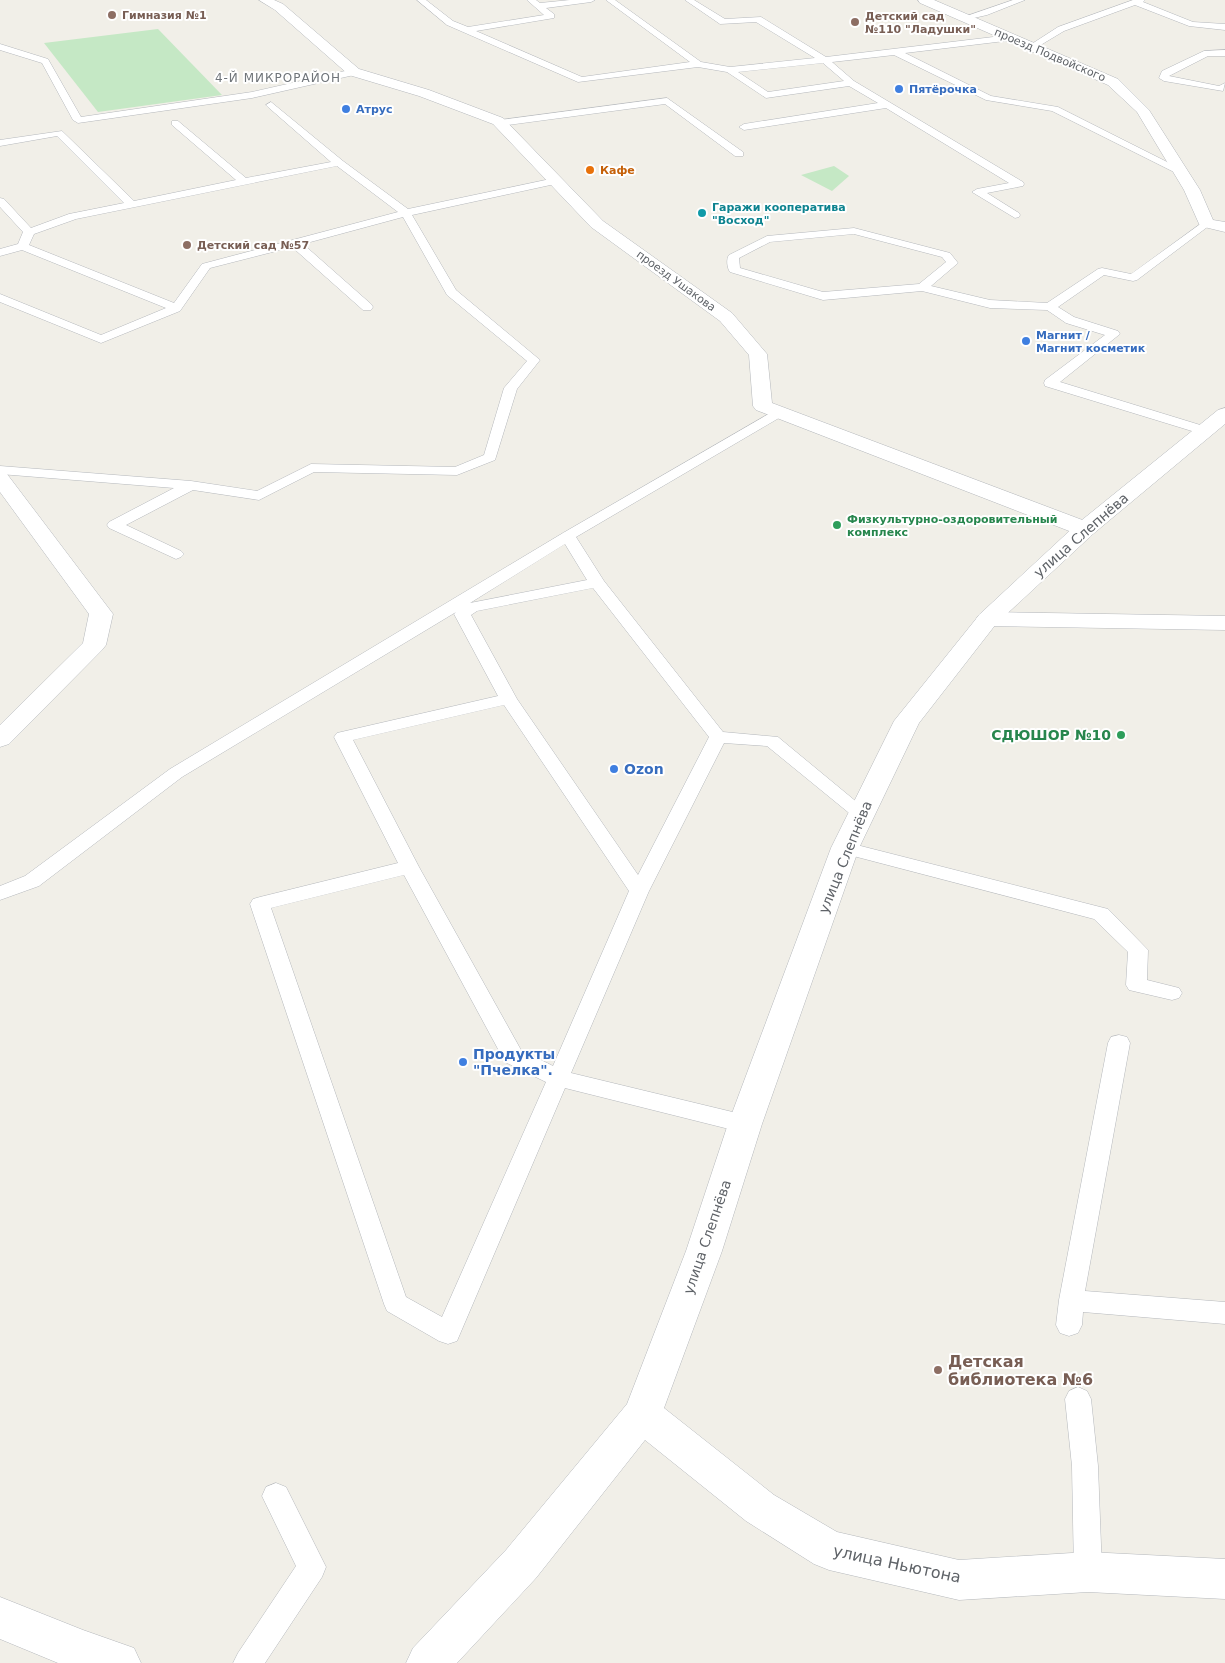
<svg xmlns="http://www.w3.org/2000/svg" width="1225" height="1663" font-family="'DejaVu Sans',sans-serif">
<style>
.green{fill:#c5e8c5}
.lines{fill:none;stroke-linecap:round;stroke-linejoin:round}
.service-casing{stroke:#b5b8bc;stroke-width:1}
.minor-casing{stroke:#b5b8bc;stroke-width:1}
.tertiary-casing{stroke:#b5b8bc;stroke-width:1}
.service{fill:#fff;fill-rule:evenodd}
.minor{fill:#fff;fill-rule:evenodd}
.tertiary{fill:#fff;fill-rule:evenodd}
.education-dot{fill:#8d6e63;stroke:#fff;stroke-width:2}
.shop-dot{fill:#3f7fe0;stroke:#fff;stroke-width:2}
.food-dot{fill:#e8710a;stroke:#fff;stroke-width:2}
.culture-dot{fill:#0f9aa8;stroke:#fff;stroke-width:2}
.leisure-dot{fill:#2e9e5b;stroke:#fff;stroke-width:2}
.labels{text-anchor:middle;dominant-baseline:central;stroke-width:4;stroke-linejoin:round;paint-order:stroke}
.far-education-label{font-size:11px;font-weight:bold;fill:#785e54;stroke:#fff;text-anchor:start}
.far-street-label{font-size:11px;fill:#5f6368;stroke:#fff}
.far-shop-label{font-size:11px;font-weight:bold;fill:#366cbe;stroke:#fff;text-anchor:start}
.far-food-label{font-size:11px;font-weight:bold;fill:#c56008;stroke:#fff;text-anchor:start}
.far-culture-label{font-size:11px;font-weight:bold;fill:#0d838f;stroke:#fff;text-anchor:start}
.far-leisure-label{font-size:11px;font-weight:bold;fill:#27864d;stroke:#fff;text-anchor:start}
.far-neighbourhood-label{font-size:12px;letter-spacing:1px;fill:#70757a;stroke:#fff}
.street-label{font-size:14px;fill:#5f6368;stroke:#fff}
.leisure-label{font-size:14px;font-weight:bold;fill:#27864d;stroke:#fff;text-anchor:end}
.shop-label{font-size:14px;font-weight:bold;fill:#366cbe;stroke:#fff;text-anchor:start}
.near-education-label{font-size:16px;font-weight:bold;fill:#785e54;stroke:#fff;text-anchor:start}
.near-street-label{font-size:16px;fill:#5f6368;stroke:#fff}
</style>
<rect width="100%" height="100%" fill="#f1efe8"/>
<!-- green -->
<g class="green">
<path d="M 158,29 L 222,95 L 98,112 L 44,43 Z"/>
<path d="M 834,166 L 849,176 L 832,191 L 801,175 Z"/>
</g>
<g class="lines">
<defs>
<g id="service">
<path d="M 417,0 L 426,0 L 453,21 L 468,27 L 544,15 L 527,0 L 536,0 L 540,3 L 570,0 L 595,0 L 591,2 L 546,8 L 554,14 L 554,18 L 476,31 L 582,77 L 690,62 L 606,0 L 615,0 L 701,62 L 730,67 L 815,58 L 756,22 L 720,24 L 685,0 L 694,0 L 725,19 L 761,17 L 826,57 L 1010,35 L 1014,38 L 1013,40 L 905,53 L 991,96 L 1058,107 L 1185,171 L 1180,174 L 1176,173 L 1052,111 L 986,100 L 894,55 L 832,62 L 854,81 L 1023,182 L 1024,184 L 1023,186 L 987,193 L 1019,213 L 1020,215 L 1019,217 L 1015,218 L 972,192 L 977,189 L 1009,183 L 886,108 L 744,130 L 739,127 L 744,124 L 878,103 L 849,86 L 766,98 L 727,72 L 698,67 L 578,82 L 447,25 ZM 823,63 L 844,81 L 768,92 L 738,72 Z"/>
<path d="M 1013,0 L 1025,0 L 987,15 L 965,20 L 961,18 Z"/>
<path d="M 1133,0 L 1145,0 L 1143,2 L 1193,22 L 1225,24 L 1225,30 L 1189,26 L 1135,5 L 1064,31 L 1034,49 L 1027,47 L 1058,27 Z"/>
<path d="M 0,44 L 48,59 L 81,117 L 252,92 L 354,69 L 358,72 L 354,75 L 252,98 L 78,123 L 73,120 L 42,63 L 0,50 Z"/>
<path d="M 1225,50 L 1225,56 L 1208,56 L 1169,76 L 1219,86 L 1225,83 L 1223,91 L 1164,81 L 1159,78 L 1162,71 L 1204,51 Z"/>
<path d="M 667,98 L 743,152 L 743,156 L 735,156 L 665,104 L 500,126 L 495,123 L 500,120 Z"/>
<path d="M 271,102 L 343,161 L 408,209 L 555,178 L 559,179 L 560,181 L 559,183 L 555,184 L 412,215 L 456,290 L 540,360 L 517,389 L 495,460 L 457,475 L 314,472 L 259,500 L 193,490 L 126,525 L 181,551 L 184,554 L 181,557 L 176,559 L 109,528 L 107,525 L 109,522 L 174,488 L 0,474 L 0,466 L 191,481 L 257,491 L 311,464 L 455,467 L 484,455 L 504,388 L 527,361 L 447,295 L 403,217 L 303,244 L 371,304 L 373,307 L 371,310 L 363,310 L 292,247 L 210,268 L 180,311 L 101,343 L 0,302 L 0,294 L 101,335 L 166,308 L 22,250 L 0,256 L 0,249 L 18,244 L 23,232 L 0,207 L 0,198 L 4,199 L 31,228 L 69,214 L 124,203 L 57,136 L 0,146 L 0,140 L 62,131 L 134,201 L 236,180 L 172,125 L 172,121 L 178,121 L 246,178 L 331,162 L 268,107 L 266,105 ZM 337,166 L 398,212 L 202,264 L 174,303 L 29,245 L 34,234 L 76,219 Z"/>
<path d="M 1206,220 L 1210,221 L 1211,223 L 1210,225 L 1137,280 L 1133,281 L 1104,275 L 1058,307 L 1074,317 L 1118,331 L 1120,334 L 1060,382 L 1210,428 L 1212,431 L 1205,435 L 1045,386 L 1044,383 L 1045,380 L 1105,335 L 1066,323 L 1047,310 L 990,308 L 922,291 L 823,300 L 730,272 C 727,268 726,259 729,255 L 767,236 L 854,228 L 950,253 L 958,263 L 931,286 L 990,300 L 1047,303 L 1098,269 L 1102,268 L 1131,274 ZM 854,234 L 942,257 L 946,262 L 919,284 L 823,292 L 740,268 L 739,258 L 770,242 Z"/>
<path d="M 779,408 L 784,409 L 786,412 L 784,415 L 576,537 L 604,581 L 723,732 L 778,737 L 870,813 L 868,817 L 861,819 L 854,817 L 767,746 L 724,743 L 649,891 L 571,1073 L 745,1115 L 753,1118 L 756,1124 L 753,1130 L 745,1133 L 565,1088 L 457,1341 L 448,1344 L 439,1341 L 387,1311 L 384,1304 L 250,904 L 253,899 L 260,897 L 398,863 L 334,737 L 337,733 L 498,696 L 454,614 L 456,612 L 182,777 L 39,886 L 0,900 L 0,886 L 25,876 L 170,769 L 563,533 ZM 565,544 L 587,580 L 470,603 L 478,598 ZM 593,588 L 709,737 L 638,875 L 517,699 L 471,615 L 477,611 ZM 504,705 L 629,891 L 553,1066 L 521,1050 L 419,867 L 353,740 ZM 404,875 L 505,1062 L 546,1082 L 442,1317 L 406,1297 L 271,908 Z"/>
<path d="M 845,842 L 1108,909 L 1148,950 L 1147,980 L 1179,988 L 1182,993 L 1179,998 L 1172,1000 L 1129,990 L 1126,985 L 1128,952 L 1094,919 L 838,852 L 836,848 L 838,844 Z"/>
<path d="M 1119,1035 L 1127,1037 L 1130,1043 L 1085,1291 L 1225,1302 L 1225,1324 L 1083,1312 L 1082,1325 L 1078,1333 L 1069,1336 L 1060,1333 L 1056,1325 L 1059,1300 L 1108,1043 L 1111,1037 Z"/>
<path d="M 1078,1387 L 1087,1391 L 1091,1399 L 1098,1466 L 1102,1572 L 1098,1582 L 1088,1586 L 1078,1582 L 1074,1572 L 1072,1466 L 1065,1399 L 1069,1391 Z"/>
<path d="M 276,1483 L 286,1487 L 326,1567 L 322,1577 L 265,1663 L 233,1663 L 238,1653 L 296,1566 L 262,1496 L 266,1487 Z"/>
</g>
<g id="minor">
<path d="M 259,0 L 274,0 L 283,4 L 359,69 L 429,90 L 503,118 L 603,221 L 732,313 L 767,354 L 772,403 L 1093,524 L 1096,529 L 1093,534 L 1085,536 L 1077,534 L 756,410 L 753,406 L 749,355 L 720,321 L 591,227 L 493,124 L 419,96 L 349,75 L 275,10 Z"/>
<path d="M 918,0 L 934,0 L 1118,79 L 1149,110 L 1200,190 L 1213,220 L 1225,222 L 1225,232 L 1200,226 L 1184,190 L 1137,112 L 1108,85 L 920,3 Z"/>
<path d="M 0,472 L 7,474 L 113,614 L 106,645 L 102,650 L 9,744 L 0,747 L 0,725 L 83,643 L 89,614 L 0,492 Z"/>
<path d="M 988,612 L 1225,616 L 1225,630 L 988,626 L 980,624 L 976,619 L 980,614 Z"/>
<path d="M 0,1597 L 83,1630 L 134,1648 L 141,1663 L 58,1663 L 0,1639 Z"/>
</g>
<path id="tertiary" d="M 1225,408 L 1225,424 L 1093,534 L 996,624 L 919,723 L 859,848 L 762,1124 L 722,1251 L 664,1408 L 774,1495 L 837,1532 L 959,1560 L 1088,1552 L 1225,1559 L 1225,1599 L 1088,1592 L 959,1600 L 829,1570 L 814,1564 L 746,1521 L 645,1440 L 536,1578 L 457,1663 L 406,1663 L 413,1648 L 506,1550 L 627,1404 L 686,1251 L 728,1124 L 831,848 L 894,721 L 980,614 L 1077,524 L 1218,410 Z"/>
</defs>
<!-- service casing -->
<use href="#service" class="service-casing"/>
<!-- minor casing -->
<use href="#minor" class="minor-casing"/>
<!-- tertiary casing -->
<use href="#tertiary" class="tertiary-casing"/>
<!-- service -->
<use href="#service" class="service"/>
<!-- minor -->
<use href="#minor" class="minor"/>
<!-- tertiary -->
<use href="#tertiary" class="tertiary"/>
</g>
<!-- markers -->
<g class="education-dot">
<circle cx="112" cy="15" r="5"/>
<circle cx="855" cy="22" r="5"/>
<circle cx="187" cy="245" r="5"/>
<circle cx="938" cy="1370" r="5"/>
</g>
<g class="shop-dot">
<circle cx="899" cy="89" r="5"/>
<circle cx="346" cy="109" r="5"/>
<circle cx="1026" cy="341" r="5"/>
<circle cx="614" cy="769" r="5"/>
<circle cx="463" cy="1062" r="5"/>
</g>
<circle class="food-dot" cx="590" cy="170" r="5"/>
<circle class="culture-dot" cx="702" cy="213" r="5"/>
<g class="leisure-dot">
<circle cx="837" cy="525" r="5"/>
<circle cx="1121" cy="735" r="5"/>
</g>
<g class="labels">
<!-- far-education labels -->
<g class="far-education-label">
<text x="122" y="15">Гимназия №1</text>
<text x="865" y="16">Детский сад<tspan x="865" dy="13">№110 "Ладушки"</tspan></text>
<text x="197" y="245">Детский сад №57</text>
</g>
<!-- far-street labels -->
<g class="far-street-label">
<text transform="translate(1050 55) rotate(23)">проезд Подвойского</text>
<text transform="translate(676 281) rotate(36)">проезд Ушакова</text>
</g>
<!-- far-shop labels -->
<g class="far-shop-label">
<text x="909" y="89">Пятёрочка</text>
<text x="356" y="109">Атрус</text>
<text x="1036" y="335">Магнит /<tspan x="1036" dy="13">Магнит косметик</tspan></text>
</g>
<!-- far-food labels -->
<g class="far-food-label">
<text x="600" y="170">Кафе</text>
</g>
<!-- far-culture labels -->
<g class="far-culture-label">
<text x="712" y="207">Гаражи кооператива<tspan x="712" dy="13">"Восход"</tspan></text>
</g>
<!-- far-leisure labels -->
<g class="far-leisure-label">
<text x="847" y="519">Физкультурно-оздоровительный<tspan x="847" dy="13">комплекс</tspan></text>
</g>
<!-- far-neighbourhood labels -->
<g class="far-neighbourhood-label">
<text x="278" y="78">4-Й МИКРОРАЙОН</text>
</g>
<!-- street labels -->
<g class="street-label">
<text transform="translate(1081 535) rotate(-41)">улица Слепнёва</text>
<text transform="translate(845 857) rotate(-68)">улица Слепнёва</text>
<text transform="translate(707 1237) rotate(-71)">улица Слепнёва</text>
</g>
<!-- leisure labels -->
<g class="leisure-label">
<text x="1111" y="735">СДЮШОР №10</text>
</g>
<!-- shop labels -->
<g class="shop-label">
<text x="624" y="769">Ozon</text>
<text x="473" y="1054">Продукты<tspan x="473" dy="16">"Пчелка".</tspan></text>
</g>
<!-- near-education labels -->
<g class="near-education-label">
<text x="948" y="1361">Детская<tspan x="948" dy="18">библиотека №6</tspan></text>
</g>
<!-- near-street labels -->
<g class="near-street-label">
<text transform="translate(897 1564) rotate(12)">улица Ньютона</text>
</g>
</g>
</svg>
